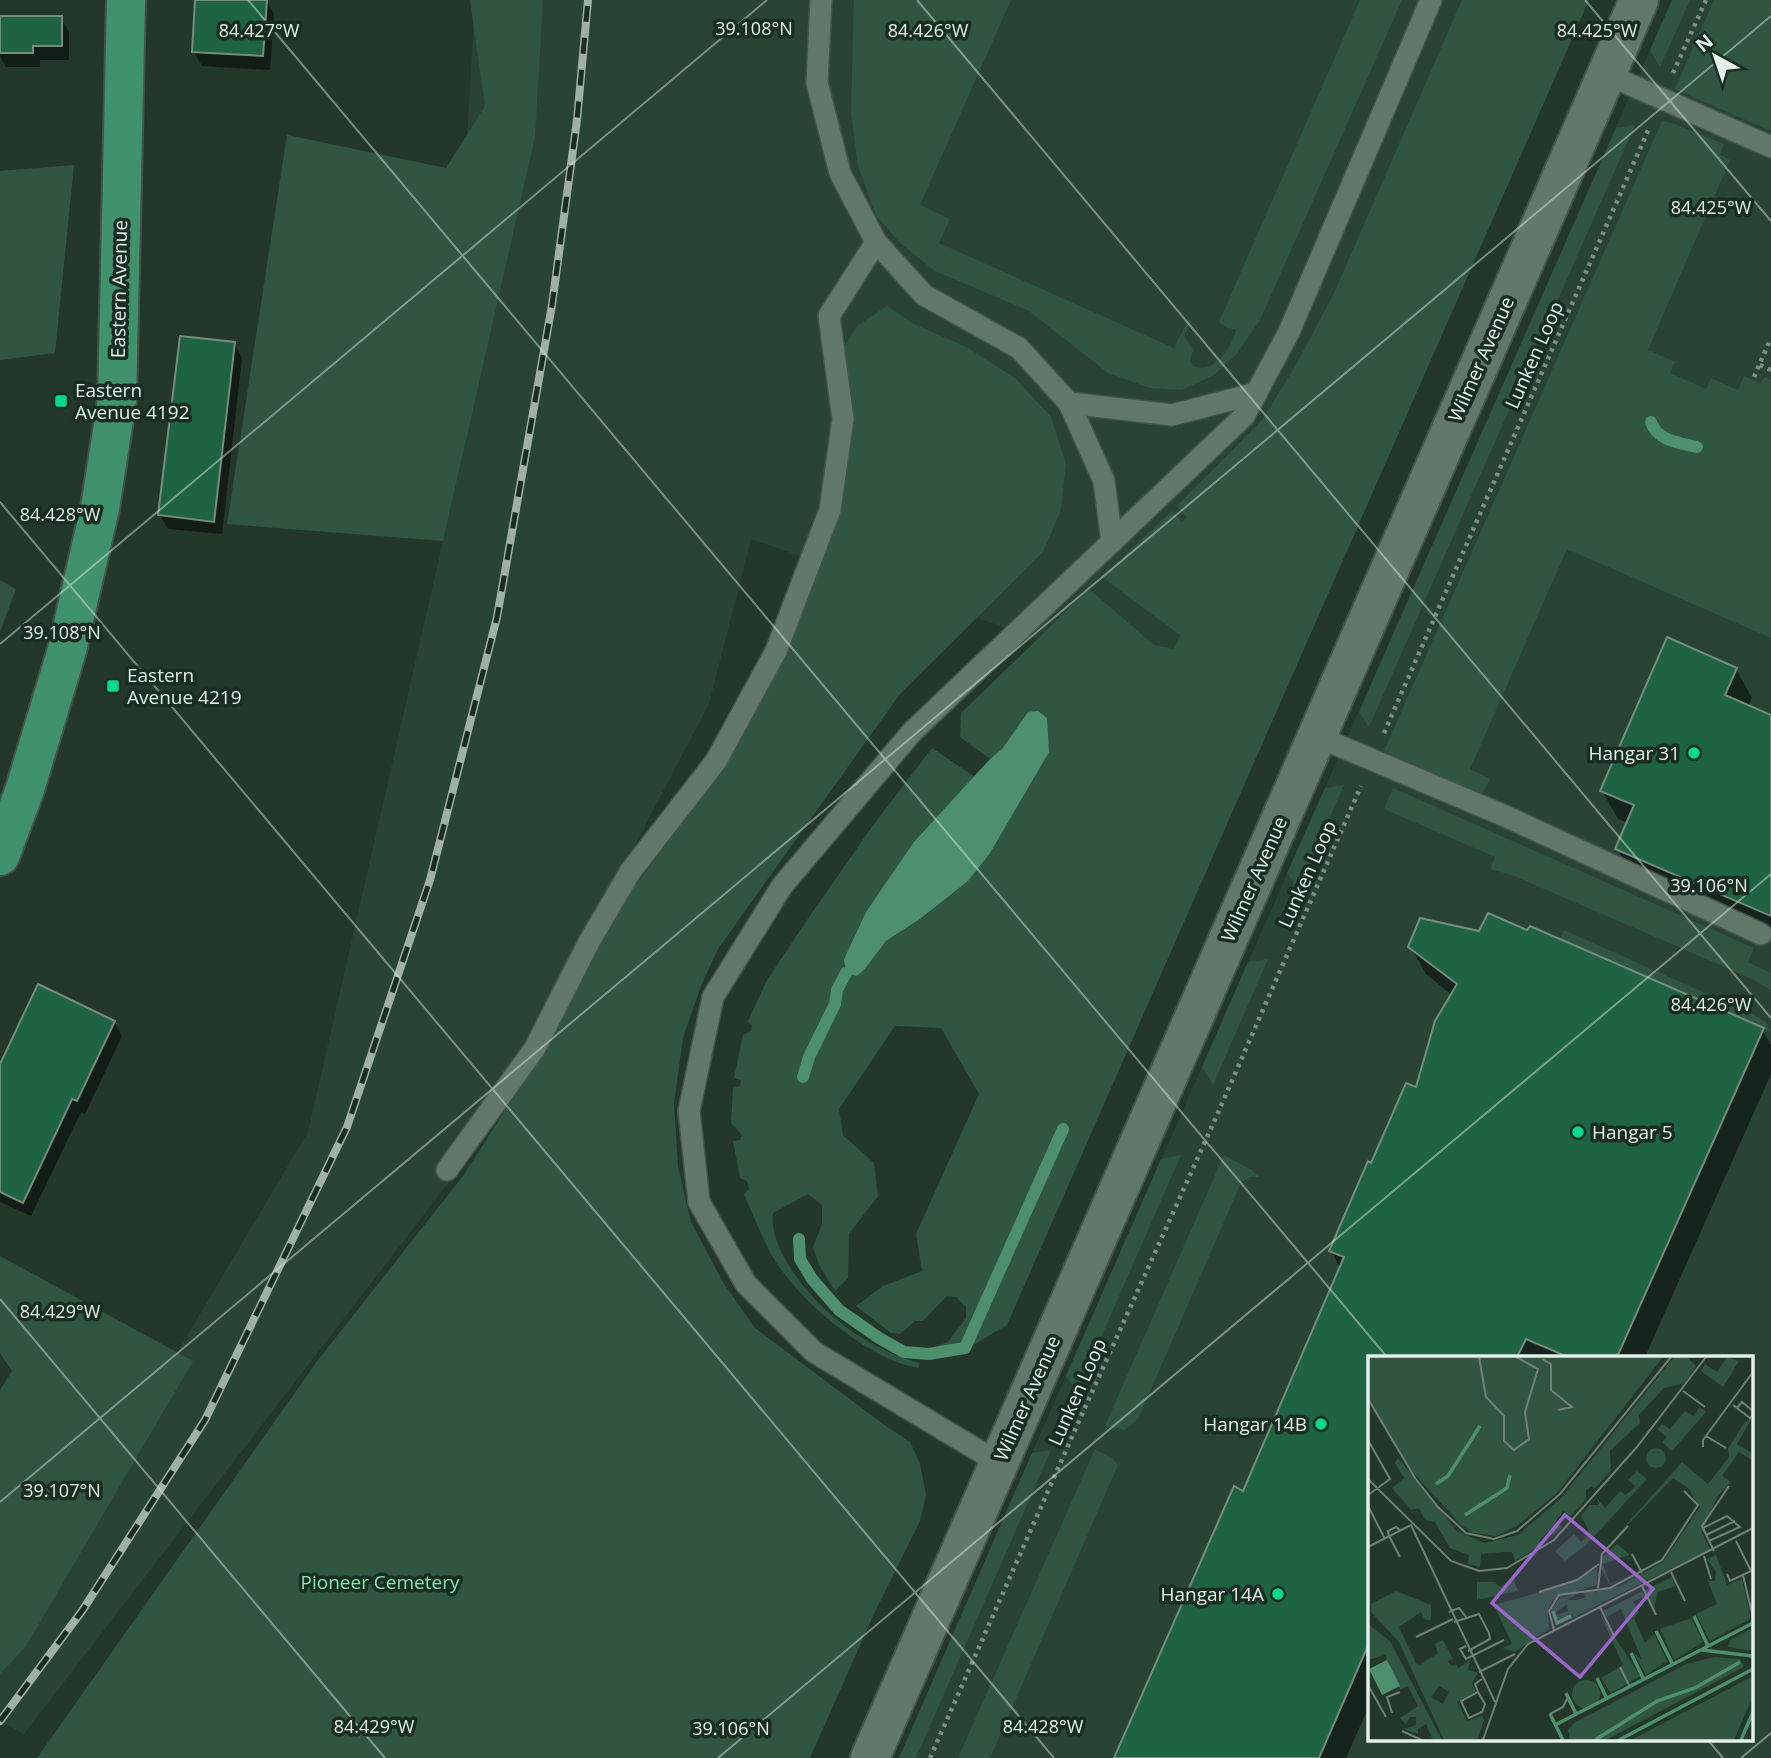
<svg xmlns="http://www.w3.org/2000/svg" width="1771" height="1758" font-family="'Open Sans',sans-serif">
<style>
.built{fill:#294435;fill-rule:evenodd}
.green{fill:#305641}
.water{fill:#4e906d}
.shadow{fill:#0007}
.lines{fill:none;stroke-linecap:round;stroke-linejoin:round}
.stream{stroke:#4e906d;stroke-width:12}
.building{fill:#1e6342;stroke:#768c7f;stroke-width:2}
.service-casing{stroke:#43544b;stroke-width:24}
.tertiary-casing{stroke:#43544b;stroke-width:42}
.primary-casing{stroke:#43544b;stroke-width:42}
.path{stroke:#7e8e84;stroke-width:4.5;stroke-dasharray:3.5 5;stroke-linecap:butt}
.service{stroke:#62786a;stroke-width:21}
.tertiary{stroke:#62786a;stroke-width:38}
.primary{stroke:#40926c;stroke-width:38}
.rail-casing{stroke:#a1b0a7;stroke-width:8}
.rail{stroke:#192d22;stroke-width:5;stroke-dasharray:16;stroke-linecap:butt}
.ticks{fill:none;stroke:#e3efe8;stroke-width:2;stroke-opacity:0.45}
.poi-dot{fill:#07d98b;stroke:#192d22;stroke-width:2.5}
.labels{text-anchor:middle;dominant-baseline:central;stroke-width:7;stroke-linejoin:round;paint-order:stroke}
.street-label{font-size:19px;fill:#e3efe8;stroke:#192d22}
.poi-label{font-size:19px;fill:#e3efe8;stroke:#192d22;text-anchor:start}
.park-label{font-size:19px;fill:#84e3af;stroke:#192d22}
.inset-river{fill:none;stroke:#4e906d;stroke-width:3.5}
.inset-road{fill:none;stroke:#708177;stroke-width:2}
.view{fill:#9a66cb;fill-opacity:0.15;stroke:#9a66cb;stroke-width:3.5}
.inset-edge{fill:none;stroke:#e3efe8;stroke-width:3.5}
.ticks-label{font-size:18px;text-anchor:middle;fill:#e3efe8;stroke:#192d22;stroke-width:7;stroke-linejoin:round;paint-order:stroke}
</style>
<rect width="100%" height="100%" fill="#23372b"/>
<!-- built -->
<g class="built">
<path d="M 475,0 L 1589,0 L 1272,721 L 751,539 L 709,704 L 476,1147 L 24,1734 L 0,1721 L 0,1651 L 308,1132 L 466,440 L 450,434 Z"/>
<path d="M 1672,0 L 1771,0 L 1771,1758 L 899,1758 L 1032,1453 ZM 1370,1357 L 1752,1357 L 1752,1739 L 1370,1739 Z"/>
</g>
<!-- green -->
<g class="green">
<path d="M 470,0 L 543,0 L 535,137 L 443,541 L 227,524 L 287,135 L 446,168 L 485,106 Z"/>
<path d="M 854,0 L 1011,0 L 920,205 L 950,219 L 939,243 L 1174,348 L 1188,320 L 1191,321 L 1184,336 L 1193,350 L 1190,361 L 1193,366 C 1198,368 1204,369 1210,366 C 1221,361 1235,341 1236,329 L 1228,328 L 1219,322 L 1360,0 L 1402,0 L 1260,320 L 1236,355 L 1214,375 L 1182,390 L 1150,388 L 1108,373 L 1029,311 L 935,271 L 899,242 L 876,215 L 858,166 L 851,113 Z"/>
<path d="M 1462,0 L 1589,0 L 1007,1325 L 975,1344 L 928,1352 L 927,1349 L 948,1342 L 966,1318 L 966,1307 L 956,1297 L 947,1296 L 923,1321 L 915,1321 L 900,1334 L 891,1333 L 856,1306 L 883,1286 L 922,1271 L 916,1234 L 979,1094 L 941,1028 L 895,1026 L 839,1109 L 843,1135 L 874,1163 L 878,1196 L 849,1234 L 848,1278 L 835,1291 L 819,1265 L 813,1247 L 822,1224 L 822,1205 L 808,1194 L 773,1213 C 771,1232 779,1248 788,1264 C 817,1311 866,1349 920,1363 L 918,1368 C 911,1366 904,1365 897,1362 C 852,1345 795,1296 771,1254 C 761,1235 753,1214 744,1195 L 749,1189 L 747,1181 L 740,1178 L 733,1141 L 740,1140 L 742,1135 L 731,1123 L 733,1088 L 740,1086 L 741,1080 L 734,1078 L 743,1035 L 751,1031 L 752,1026 L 748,1021 L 767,980 L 805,923 L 871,828 L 932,748 L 975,777 L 913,843 L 866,912 L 844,959 L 857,976 L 864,970 L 886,941 L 920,919 L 968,881 L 1028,712 L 1002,749 L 990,759 L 960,737 L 961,713 L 1089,589 L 1154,645 L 1174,649 L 1180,635 L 1102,577 L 1172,511 L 1182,522 L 1187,518 L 1177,506 L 1262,420 L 1296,365 L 1335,291 Z"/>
<path d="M 1672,0 L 1690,0 L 1660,67 L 1650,50 Z"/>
<path d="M 1714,0 L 1771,0 L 1771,131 L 1675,89 Z"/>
<path d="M 1662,121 L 1672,123 L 1724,144 L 1720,155 L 1730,160 L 1648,350 L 1675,362 L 1670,373 L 1706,389 L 1711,378 L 1738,390 L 1744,376 L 1760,384 L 1765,377 L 1771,380 L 1771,638 L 1567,549 L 1470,769 L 1490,779 L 1482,795 L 1384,751 Z"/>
<path d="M 1635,125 L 1369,727 L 1359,712 L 1616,128 Z"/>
<path d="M 74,165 L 55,353 L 0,360 L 0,171 Z"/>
<path d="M 887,306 L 912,323 L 968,348 L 1015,378 L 1051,417 L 1066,464 L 1061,510 L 1043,552 L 900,694 L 718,949 L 701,986 L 683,1038 L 674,1104 L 678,1167 L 691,1222 L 724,1284 L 755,1328 L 883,1424 L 910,1442 L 920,1464 L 926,1495 L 920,1521 L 873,1616 L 810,1758 L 37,1758 L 318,1360 L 463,1176 L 558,1028 L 614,914 L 723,769 L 784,652 L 840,508 L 841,353 L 857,326 Z"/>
<path d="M 0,580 L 16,589 L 0,632 Z"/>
<path d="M 1344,785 L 1298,890 L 1287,873 L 1325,788 Z"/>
<path d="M 1393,788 L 1754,948 L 1748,962 L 1771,973 L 1771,990 L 1750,978 L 1512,875 L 1490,869 L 1495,857 L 1384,809 Z"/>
<path d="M 1564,930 L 1754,1015 L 1766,1022 L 1771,1032 L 1560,939 Z"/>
<path d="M 1268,959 L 1213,1085 L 1202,1067 L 1248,962 Z"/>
<path d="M 1181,1155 L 1077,1392 L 1066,1376 L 1161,1159 Z"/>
<path d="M 1224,1155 L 1252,1170 L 1259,1177 L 1250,1177 L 1241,1183 L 1138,1419 L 1125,1430 L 1105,1426 Z"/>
<path d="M 0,1256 L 193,1361 L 26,1646 L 0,1674 L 0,1390 L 12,1371 L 0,1353 Z"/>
<path d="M 1095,1449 L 1113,1459 L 1118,1465 L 990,1758 L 958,1758 Z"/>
<path d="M 1051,1450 L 916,1758 L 899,1758 L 1032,1453 Z"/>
</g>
<!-- water -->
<path class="water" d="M 1038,711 L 1047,718 L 1049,752 L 990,853 L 968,881 L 920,919 L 886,941 L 864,970 L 857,976 L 846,973 L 844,959 L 866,912 L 913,843 L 990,759 L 1002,749 L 1028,712 Z"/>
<!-- shadow -->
<g class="shadow">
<path d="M 197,0 L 266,0 L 274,14 L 270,70 L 202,66 L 194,52 Z"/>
<path d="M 0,18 L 61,18 L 69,32 L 69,60 L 40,60 L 40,67 L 6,67 L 0,56 Z"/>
<path d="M 234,343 L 242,358 L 222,534 L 168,529 L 160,515 Z"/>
<path d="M 1736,669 L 1752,698 L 1748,707 L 1771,717 L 1771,937 L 1633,877 L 1617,848 L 1628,823 L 1618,819 L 1602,791 Z"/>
<path d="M 1410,946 L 1762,1030 L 1771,1045 L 1771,1074 L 1645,1357 L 1370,1357 L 1370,1704 L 1346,1758 L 1118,1758 L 1244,1493 L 1341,1269 L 1331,1251 L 1372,1165 L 1417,1089 L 1452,995 L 1426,974 Z"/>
<path d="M 114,1022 L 122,1036 L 85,1114 L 81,1112 L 31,1216 L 0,1202 L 0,1068 Z"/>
</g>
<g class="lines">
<!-- stream -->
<g class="stream">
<path d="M 1651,422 C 1657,441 1680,443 1697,447"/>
<path d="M 803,1077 L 809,1057 L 835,1004 L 837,990 L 846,973"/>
<path d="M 799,1239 L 800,1259 L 812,1279 L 839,1310 L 879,1338 L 904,1352 L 929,1354 L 965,1348 L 1063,1129"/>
</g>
</g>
<!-- building -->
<g class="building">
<path d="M 195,0 L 267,0 L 263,56 L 192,52 Z"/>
<path d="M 0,16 L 62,16 L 62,46 L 33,46 L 33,53 L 0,53 Z"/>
<path d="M 180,336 L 235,342 L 214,522 L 158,515 Z"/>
<path d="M 1667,637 L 1737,668 L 1725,695 L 1771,715 L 1771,916 L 1615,849 L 1634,805 L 1600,791 Z"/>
<path d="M 1488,913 L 1527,930 L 1530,926 L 1764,1028 L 1617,1357 L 1568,1357 L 1526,1339 L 1517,1357 L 1370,1357 L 1370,1641 L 1319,1758 L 1114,1758 L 1234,1486 L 1243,1491 L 1344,1257 L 1329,1251 L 1368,1161 L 1371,1163 L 1406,1083 L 1416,1087 L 1435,1021 L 1457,984 L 1408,947 L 1420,918 L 1479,931 Z"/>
<path d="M 38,984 L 115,1021 L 77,1101 L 72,1099 L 23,1203 L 0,1192 L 0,1064 Z"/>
</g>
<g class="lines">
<defs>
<g id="service">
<path d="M 821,0 L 817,83 L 840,173 L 876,242 L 924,295 L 1019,348 L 1069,403 L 1104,481 L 1112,542"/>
<path d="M 1606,74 L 1771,147"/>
<path d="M 1069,403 L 1172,415 L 1257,393"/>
<path d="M 1316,736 L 1505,816 L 1761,934"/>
<path d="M 447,1170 L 535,1048 L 589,942 L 630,872 L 716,761 L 776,651 L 830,510 L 843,419 L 829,316 L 876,242"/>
<path d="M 999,1463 L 814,1352 L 746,1284 L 699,1202 L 689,1111 L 713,997 L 782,886 L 912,732 L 1244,416 L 1289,332 L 1431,0"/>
</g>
<path id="tertiary" d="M 870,1758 L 1639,0"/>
<path id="primary" d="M 0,856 L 25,789 L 67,650 L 100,508 L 117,400 L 126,0"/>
</defs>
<!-- service casing -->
<use href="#service" class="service-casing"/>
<!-- tertiary casing -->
<use href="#tertiary" class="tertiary-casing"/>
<!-- primary casing -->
<use href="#primary" class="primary-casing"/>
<!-- path -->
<g class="path">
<path d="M 1673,73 L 1706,0"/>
<path d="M 1760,365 L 1771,370"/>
<path d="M 1754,377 L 1770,340"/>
<path d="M 1384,733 L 1650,126"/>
<path d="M 930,1758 L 1079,1421 L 1213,1124 L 1361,786"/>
</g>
<!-- service -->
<use href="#service" class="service"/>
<!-- tertiary -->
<use href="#tertiary" class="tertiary"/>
<!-- primary -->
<use href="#primary" class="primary"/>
<defs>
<path id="rail" d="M 0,1721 L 82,1611 L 205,1420 L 347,1127 L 430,880 L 497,617 L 552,305 L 577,120 L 588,0"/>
</defs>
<!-- rail casing -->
<use href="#rail" class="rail-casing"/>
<!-- rail -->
<use href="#rail" class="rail"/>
</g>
<!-- ticks -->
<path class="ticks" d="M 248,0 L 1387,1357M 917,0 L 1771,1018M 1585,0 L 1771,221M 0,502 L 1054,1758M 0,644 L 767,0M 0,1299 L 385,1758M 0,1502 L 1771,16M 1707,1739 L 1723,1758M 718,1758 L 1771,874M 1741,1758 L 1771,1733"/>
<!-- markers -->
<g class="poi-dot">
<rect x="54" y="394" width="14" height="14" rx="3.5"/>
<rect x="106" y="679" width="14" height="14" rx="3.5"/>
<circle cx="1694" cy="753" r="7"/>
<circle cx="1578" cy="1132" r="7"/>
<circle cx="1321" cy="1424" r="7"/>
<circle cx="1278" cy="1594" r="7"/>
</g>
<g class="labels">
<!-- street labels -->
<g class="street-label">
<text transform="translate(119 289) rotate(-89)">Eastern Avenue</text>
<text transform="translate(1534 355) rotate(-66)">Lunken Loop</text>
<text transform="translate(1481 359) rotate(-66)">Wilmer Avenue</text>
<text transform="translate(1307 874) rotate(-66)">Lunken Loop</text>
<text transform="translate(1254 879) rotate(-66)">Wilmer Avenue</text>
<text transform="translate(1077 1392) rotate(-66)">Lunken Loop</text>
<text transform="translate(1027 1398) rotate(-66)">Wilmer Avenue</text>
</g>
<!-- poi labels -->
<g class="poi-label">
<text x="75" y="390">Eastern<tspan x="75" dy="22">Avenue 4192</tspan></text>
<text x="127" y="675">Eastern<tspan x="127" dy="22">Avenue 4219</tspan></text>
<text x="1680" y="753" text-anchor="end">Hangar 31</text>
<text x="1592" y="1132">Hangar 5</text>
<text x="1307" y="1424" text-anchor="end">Hangar 14B</text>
<text x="1264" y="1594" text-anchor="end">Hangar 14A</text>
</g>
<!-- park labels -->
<g class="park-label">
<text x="380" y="1582">Pioneer Cemetery</text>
</g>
</g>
<!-- overview -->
<g transform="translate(1368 1356)">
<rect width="385" height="385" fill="#23372b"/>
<path d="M 0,1 L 295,1 L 189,137 L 149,170 L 128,180 L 105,177 L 93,169 L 40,111 L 0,43 ZM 306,1 L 319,1 L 328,10 L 316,27 L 296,32 L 271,59 L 272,67 L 242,95 L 243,115 L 226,133 L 224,130 L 218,134 L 218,143 L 203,160 L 195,155 L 188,166 L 194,171 L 185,179 L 179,176 L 172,184 L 173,189 L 147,205 L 144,196 L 135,196 L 113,198 L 112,211 L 100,208 L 101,199 L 82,192 L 67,166 L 57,164 L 51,152 L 43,154 L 24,132 L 36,122 L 27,107 L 30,102 L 89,175 L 117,187 L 150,179 L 193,142 ZM 359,1 L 371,5 L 355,31 L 333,15 L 337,8 L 349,16 ZM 332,51 L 338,56 L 304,95 L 294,86 L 299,81 L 289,73 L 294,68 L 302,73 L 317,55 L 325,60 ZM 385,60 L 369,88 L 385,98 L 385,105 L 371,96 L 354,120 L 363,126 L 349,141 L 334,177 L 342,193 L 192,268 L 187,266 L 191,264 L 185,260 L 200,255 L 199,248 L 186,258 L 185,253 L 183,260 L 183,254 L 192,242 L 212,236 L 199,244 L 209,244 L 218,241 L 214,236 L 227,234 L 229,241 L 228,234 L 252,230 L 295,206 L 332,151 L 321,133 L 305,122 L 243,186 L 314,106 L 340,128 L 361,101 L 360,93 L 376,67 ZM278 102a10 10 0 1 1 20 0a10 10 0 1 1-20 0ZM 269,115 L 279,123 L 218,189 L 197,205 L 187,195 L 206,178 L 213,186 L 222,177 L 213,160 L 222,149 L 231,149 L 229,142 L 237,152 L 252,135 L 257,139 L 265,133 L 267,130 L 260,124 ZM 249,188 L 262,199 L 235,208 L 242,228 L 270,215 L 242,229 L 233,212 L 235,201 ZM 348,199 L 359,229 L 374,223 L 382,259 L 382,263 L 342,285 L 328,258 L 349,248 L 340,225 L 347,225 L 348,216 L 339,203 ZM 229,212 L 229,229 L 185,243 L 180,254 L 181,273 L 147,296 L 134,292 L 144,288 L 126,249 L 201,228 ZM 304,221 L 307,230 L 290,236 L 286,251 L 290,260 L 277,234 ZM 145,222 L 150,235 L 109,244 L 109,226 L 127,226 L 132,231 ZM 28,235 L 63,249 L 63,264 L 57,264 L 53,256 L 31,271 L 48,307 L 52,309 L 70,297 L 67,288 L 75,284 L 85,303 L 80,305 L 83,310 L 88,308 L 91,312 L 102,304 L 100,314 L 110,317 L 104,327 L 108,336 L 89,345 L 99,365 L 114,360 L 116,364 L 109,384 L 76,384 L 31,286 L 3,256 L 3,248 ZM 71,330 L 81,336 L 75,348 L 63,341 ZM 275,235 L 277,240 L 265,246 L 271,255 L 266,262 L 277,287 L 286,278 L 299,305 L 278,319 L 265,296 L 274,304 L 253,253 L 239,261 L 235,255 ZM 232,258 L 272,320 L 243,337 L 233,322 L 255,309 ZM 323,262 L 335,286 L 306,304 L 292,273 ZM 0,268 L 22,285 L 74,384 L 65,384 L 58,368 L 50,373 L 50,378 L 35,373 L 48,369 L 48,361 L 42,361 L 38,368 L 32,362 L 50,350 L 40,330 L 32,333 L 17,299 L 0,304 ZM 385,272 L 385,295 L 360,291 L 362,284 ZM 347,301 L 372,303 L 376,311 L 238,384 L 202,384 L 200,374 L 206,367 L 318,308 ZM 385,320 L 385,340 L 366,384 L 263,384 ZM204 338a14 14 0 1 1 28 0a14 14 0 1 1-28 0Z" fill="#305641" fill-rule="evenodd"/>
<path d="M 19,304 L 32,330 L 14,339 L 1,313 Z" fill="#4e906d"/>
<path class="inset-river" d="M 68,128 L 80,120 L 112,70M 97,159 L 139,132 L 142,119M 185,255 L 189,267 L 203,260M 326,260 L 340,290M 288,275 L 305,309M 334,294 L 385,300M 263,297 L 276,324M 229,322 L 239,343M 198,337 L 208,358M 182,358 L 195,384M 187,369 L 385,267M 227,384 L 289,345 L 327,332 L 372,306M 251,384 L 385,313M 373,384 L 385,356"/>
<path class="inset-road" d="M 111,1 L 118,41 L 136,60 L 136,85 L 146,94 L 161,83 L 157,56 L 170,13 L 148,1M 174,3 L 183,8 L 183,34 L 204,51 L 190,54M 315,35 L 337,51M 0,43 L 47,122 L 70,151 L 98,177 L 126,183 L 149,175 L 192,138 L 303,1M 365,49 L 382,62 L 385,58M 369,52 L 374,46 L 385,55M 338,80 L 358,92M 0,84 L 22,123 L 0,139M 335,91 L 335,84 L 385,16M 0,123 L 83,205 L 111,215 L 139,212 L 186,184 L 268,92 L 338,1M 0,150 L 17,183M 335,172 L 359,160 L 372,171 L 341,185M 338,179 L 367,165M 21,180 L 32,201M 21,181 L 20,175 L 28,171 L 33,175M 0,191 L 43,169 L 127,346M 346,195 L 334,170 L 361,130M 264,198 L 274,217M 336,200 L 343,223M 303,216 L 317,245M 359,218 L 362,225 L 383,215 L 368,185M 375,219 L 385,262M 274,230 L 288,259M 230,232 L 234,198 L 260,170M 171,236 L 209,224 L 231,208M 232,251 L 246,280M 81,256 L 91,252 L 98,261M 86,266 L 111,258 L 121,277 L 122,283 L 100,295M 186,274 L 181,255 L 191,239 L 242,232 L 294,204 L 330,149 L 316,135M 48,281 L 85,263M 98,290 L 92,293 L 98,303 L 136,284M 252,311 L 262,331M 111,316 L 147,298M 0,329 L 18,361M 110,336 L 117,348 L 114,356 L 101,362 L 93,345 L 110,336 L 107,328 L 114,323M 24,357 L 19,341 L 32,336M 182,358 L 195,351 L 200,341M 34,375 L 54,384M 115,384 L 140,313 L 160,288 L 385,172"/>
<path class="view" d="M 197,159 L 285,233 L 212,321 L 124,247 Z"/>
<rect width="385" height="385" class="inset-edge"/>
</g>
<g class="ticks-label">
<text x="754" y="35">39.108°N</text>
<text x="259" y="37">84.427°W</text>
<text x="928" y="37">84.426°W</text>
<text x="1597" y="37">84.425°W</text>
<text x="1711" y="214">84.425°W</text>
<text x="60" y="521">84.428°W</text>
<text x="62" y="639">39.108°N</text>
<text x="1709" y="892">39.106°N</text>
<text x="1711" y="1011">84.426°W</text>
<text x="60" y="1318">84.429°W</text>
<text x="62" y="1497">39.107°N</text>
<text x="374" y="1733">84.429°W</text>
<text x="1043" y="1733">84.428°W</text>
<text x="731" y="1735">39.106°N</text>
</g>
<!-- north arrow -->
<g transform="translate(1715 56) rotate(320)" stroke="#192d22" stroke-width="5" paint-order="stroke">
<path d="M0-5L12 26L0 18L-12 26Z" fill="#e3efe8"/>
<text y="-10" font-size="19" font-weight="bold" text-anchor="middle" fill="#e3efe8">N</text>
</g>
</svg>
